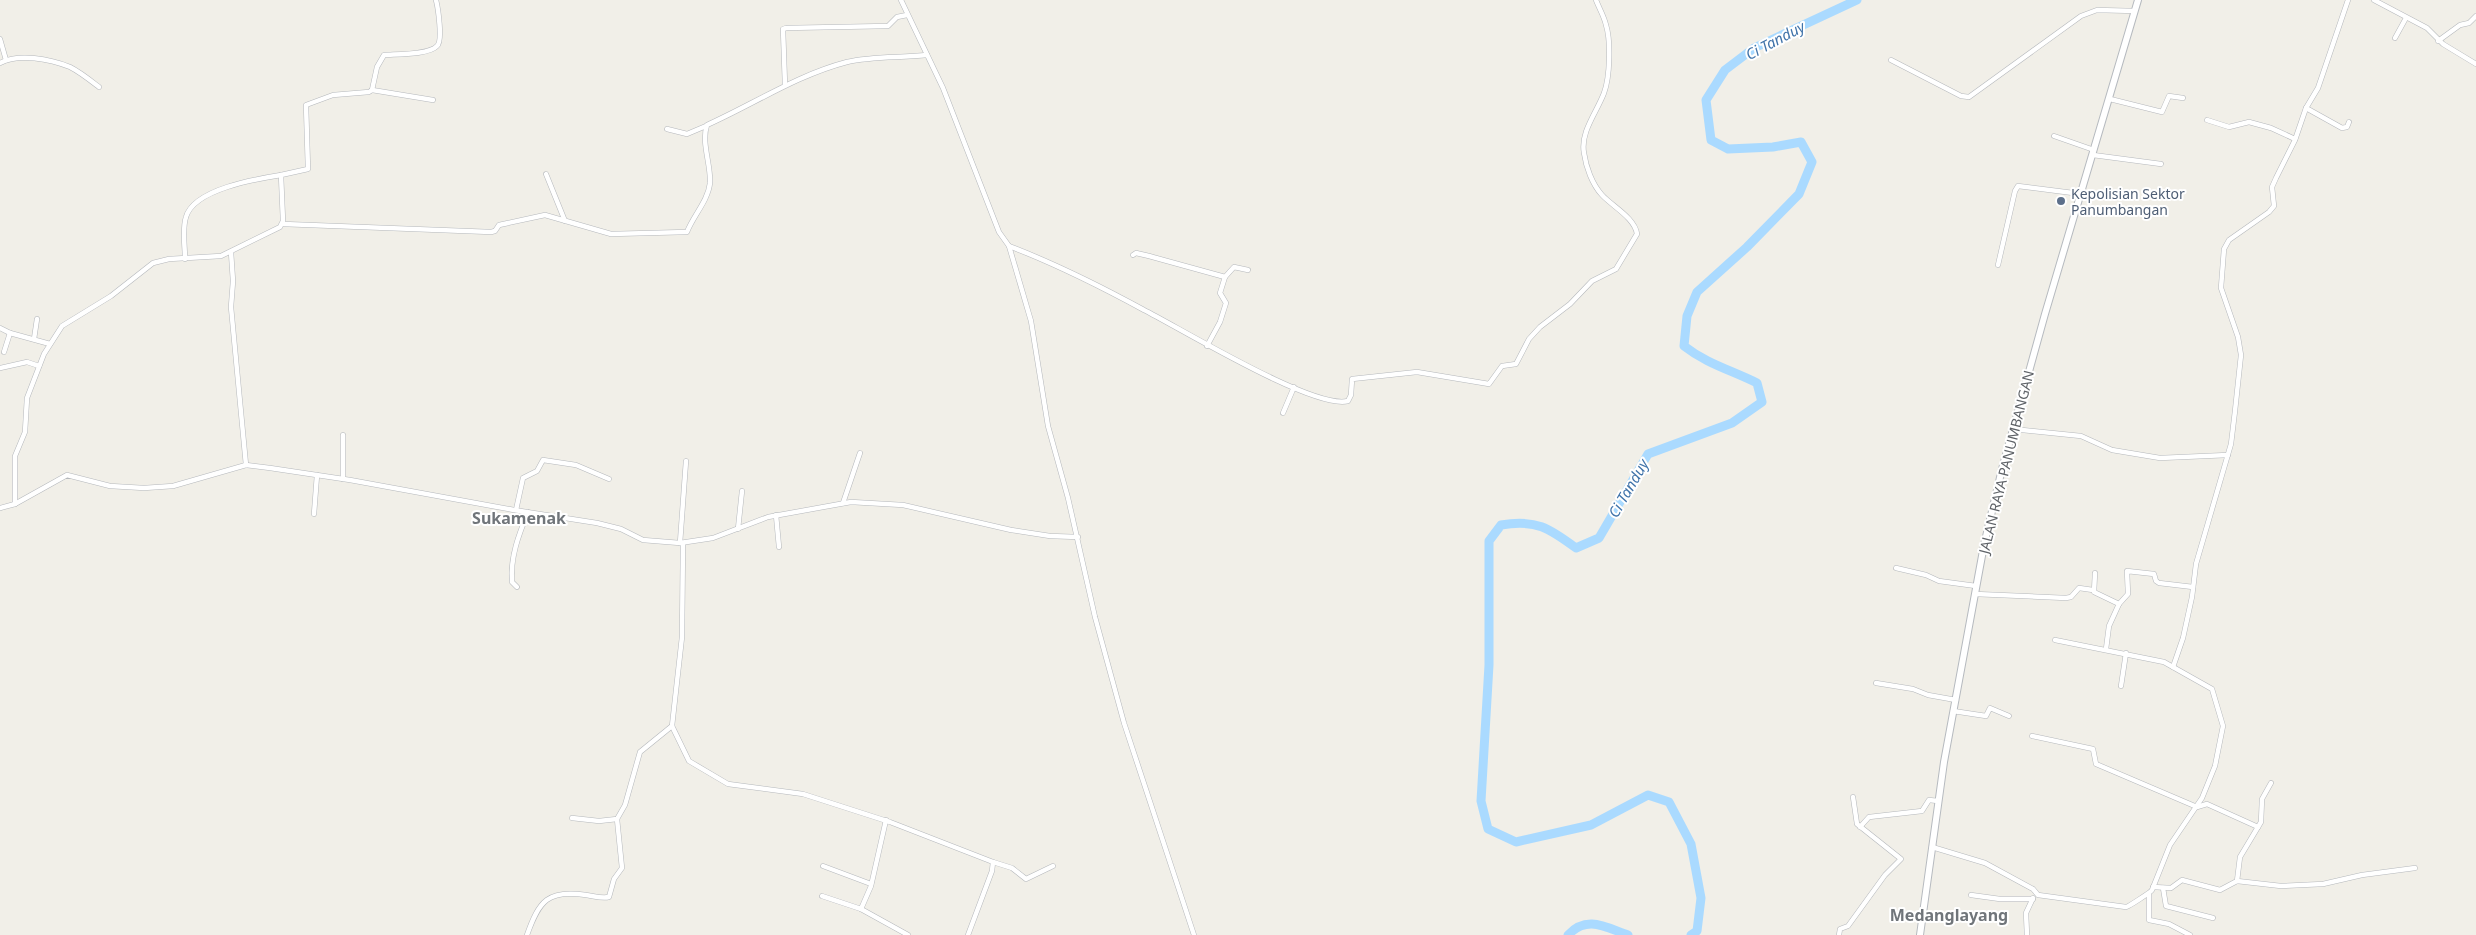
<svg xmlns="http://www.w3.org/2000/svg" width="2476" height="935" font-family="'Noto Sans',sans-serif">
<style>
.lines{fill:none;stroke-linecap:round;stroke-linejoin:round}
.river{stroke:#aadaff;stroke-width:9}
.street-casing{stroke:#b5b8bc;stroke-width:5.5}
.secondary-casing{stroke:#b6babf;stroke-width:8}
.street{stroke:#fff;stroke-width:4.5}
.secondary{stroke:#fff;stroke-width:6}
.service-dot{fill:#5c6f8a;stroke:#fff;stroke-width:2}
.labels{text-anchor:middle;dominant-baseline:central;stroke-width:4;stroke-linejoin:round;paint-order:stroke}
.service-label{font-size:14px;fill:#4e5e75;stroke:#fff;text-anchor:start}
.street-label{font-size:14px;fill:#5f6368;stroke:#fff}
.water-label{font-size:15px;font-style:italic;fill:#4174aa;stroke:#fff}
.quarter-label{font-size:16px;font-weight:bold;fill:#70757a;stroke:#fff}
</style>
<rect width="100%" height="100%" fill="#f1efe8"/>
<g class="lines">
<!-- river -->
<g class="river">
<path d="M 1568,935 C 1587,915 1605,927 1628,935"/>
<path d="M 1691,935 L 1697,931 L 1701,898 L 1691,844 L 1669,802 L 1648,795 L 1591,825 L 1516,842 L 1488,829 L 1481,801 L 1489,665 L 1489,541 L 1501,525 C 1536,519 1549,528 1576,548 L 1599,538 L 1648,454 L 1732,423 L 1762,402 L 1757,383 C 1731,370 1707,364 1684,346 L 1687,316 L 1697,292 L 1747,247 L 1799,194 L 1812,162 L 1801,142 L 1773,147 L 1728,149 L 1711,140 L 1706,100 L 1725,70 L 1754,48 L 1857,0"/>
</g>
<defs>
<g id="street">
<path d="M 901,0 L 943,88 L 999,232 L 1009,246 L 1031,321 L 1048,426 L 1068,498 L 1095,617 L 1124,723 L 1194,935"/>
<path d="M 2374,0 L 2427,28 L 2443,44 L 2476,64"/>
<path d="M 2395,38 L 2406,18"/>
<path d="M 0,39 L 6,60"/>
<path d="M 2438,41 L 2460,25 L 2469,23 L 2476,16"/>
<path d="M 1891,60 L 1961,96 L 1969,97 L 2081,16 L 2097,10 L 2135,11"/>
<path d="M 0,63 C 19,53 50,59 70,67 C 80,72 90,80 99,87"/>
<path d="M 785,85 L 783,29 L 786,28 L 888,26 L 897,17 L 907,15"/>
<path d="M 372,90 L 433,100"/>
<path d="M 2110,99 L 2162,112 L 2169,96 L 2183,98"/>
<path d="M 2306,108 L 2342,128 L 2347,127 L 2349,122"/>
<path d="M 2207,120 L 2229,127 L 2249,122 L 2271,128 L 2295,139"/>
<path d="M 667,129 L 687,134 L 706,126"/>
<path d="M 2054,136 L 2094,150"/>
<path d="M 2093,155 L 2161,164"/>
<path d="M 546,174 L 565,221"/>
<path d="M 283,224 L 491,232 L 495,231 L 499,225 L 545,215 L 611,234 L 687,232 C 693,216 708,201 710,183 C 711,164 701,143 707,125 C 754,104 797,75 847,62 C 873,56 900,58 927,55"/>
<path d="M 1009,246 C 1056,264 1100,286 1144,310 C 1180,328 1314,410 1348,401 L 1351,395 L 1352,379 L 1417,372 L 1489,384 L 1502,366 L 1516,364 L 1529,339 L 1540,327 L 1570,304 L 1592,281 L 1616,269 L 1637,234 C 1635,218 1612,206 1602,195 C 1592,184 1586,167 1584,153 C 1580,132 1597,112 1604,93 C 1610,77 1611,41 1606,25 C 1604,16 1599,8 1596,0"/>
<path d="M 231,252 L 233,281 L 231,307 L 246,465"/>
<path d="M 1133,255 L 1136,253 L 1149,256 L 1225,277"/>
<path d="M 185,259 C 185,246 182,229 186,217 C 194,189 256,179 281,175"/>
<path d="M 1998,265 L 2015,191 L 2018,186 L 2081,194"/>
<path d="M 0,328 L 10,333 L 50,344"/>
<path d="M 34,339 L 37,319"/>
<path d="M 1207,346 L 1220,322 L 1226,303 L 1220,293 L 1225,277 L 1234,267 L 1248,270"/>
<path d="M 4,352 L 10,333"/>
<path d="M 0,368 L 27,362 L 39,366"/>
<path d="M 1283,413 L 1294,387"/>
<path d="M 2013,429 L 2081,436 L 2112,450 L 2160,458 L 2228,455"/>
<path d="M 343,435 L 343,479"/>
<path d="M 843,503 L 860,453"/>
<path d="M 15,504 L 15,456 L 25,432 L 27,398 L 44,354 L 62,326 L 111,296 L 153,263 L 169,259 L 221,256 L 280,227 L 283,221 L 281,175 L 308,169 L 306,105 L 333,95 L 369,92 L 372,90 L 377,67 L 384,55 C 396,54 429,55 437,46 C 443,41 438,8 436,0"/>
<path d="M 0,508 L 15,504 L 67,475 L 110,486 L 144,488 L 173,486 L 246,465 L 270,468 L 350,480 L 514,510 L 597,523 L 621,529 L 643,540 L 680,543 L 713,538 L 768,517 L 851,502 L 903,505 L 1011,530 L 1050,536 L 1078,537"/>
<path d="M 516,510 L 523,478 L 537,471 L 543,460 L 576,465 L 609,479"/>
<path d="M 314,514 L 317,475"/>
<path d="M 776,515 L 779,547"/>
<path d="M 738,529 L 742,491"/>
<path d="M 680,543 L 686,461"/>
<path d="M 683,543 L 682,637 L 672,726 L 689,761 L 728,784 L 803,794 L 890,822 L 993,862 L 992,871 L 968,935"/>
<path d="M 1896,568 L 1926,575 L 1939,581 L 1976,586"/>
<path d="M 2095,573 L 2094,592 L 2119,604 L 2109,626 L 2106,649"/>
<path d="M 517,587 L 512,582 C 510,557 519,534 528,512"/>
<path d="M 1975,594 L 2066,598 L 2071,597 L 2079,588 L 2093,590"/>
<path d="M 2119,604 L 2128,594 L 2127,571 L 2154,574 L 2156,581 L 2159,583 L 2193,587"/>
<path d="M 2173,667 L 2183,638 L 2192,597 L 2196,564 L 2231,444 L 2235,411 L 2241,355 L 2238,337 L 2221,288 L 2224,249 L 2229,240 L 2269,212 L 2274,206 L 2272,187 L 2276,178 L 2295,140 L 2306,108 L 2318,88 L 2348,0"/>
<path d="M 1876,683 L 1913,689 L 1928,695 L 1956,700"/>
<path d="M 2121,686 L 2126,653"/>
<path d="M 1953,711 L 1986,716 L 1990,708 L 2009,716"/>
<path d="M 2032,736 L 2093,749 L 2096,764 L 2197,807 L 2207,804 L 2258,827"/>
<path d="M 572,818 L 599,821 L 617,819 L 625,805 L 640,752 L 672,726"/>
<path d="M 886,820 L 871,886 L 861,909 L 908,935"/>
<path d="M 1860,827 L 1869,817 L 1922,811 L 1929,800 L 1938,801"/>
<path d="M 1932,847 L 1985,863 L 2033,889 L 2038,895 L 2126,907 C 2128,907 2151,892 2152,890 L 2170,845 L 2202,798 L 2215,766 L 2223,726 L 2212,689 L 2164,662 L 2055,640"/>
<path d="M 993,862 L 1012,868 L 1026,879 L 1053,866"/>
<path d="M 823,866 L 871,884"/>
<path d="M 2237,881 L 2240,857 L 2261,822 L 2262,799 L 2271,783"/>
<path d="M 2153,887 L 2171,888 L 2182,880 L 2220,890 L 2237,881 L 2281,886 L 2323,884 L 2362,875 L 2415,868"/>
<path d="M 2163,888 L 2166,906 L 2213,918"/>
<path d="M 2149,894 L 2149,920 L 2169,924 L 2190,935"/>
<path d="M 1971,895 L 2000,899 L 2033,899"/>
<path d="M 822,896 L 861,909"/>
<path d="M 527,935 C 539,901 548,889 586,895 C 594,896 602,899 609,897 L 614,879 L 622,868 L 617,819"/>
<path d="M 1839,935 L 1840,929 L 1848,926 L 1885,875 L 1901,859 L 1857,824 L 1853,797"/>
<path d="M 2027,935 L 2026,913 L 2033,898"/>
</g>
<path id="secondary" d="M 1920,935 L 1944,762 L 1984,545 L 2002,469 L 2045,314 L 2138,0"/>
</defs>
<!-- street casing -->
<use href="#street" class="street-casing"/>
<!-- secondary casing -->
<use href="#secondary" class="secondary-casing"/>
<!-- street -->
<use href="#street" class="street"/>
<!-- secondary -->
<use href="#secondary" class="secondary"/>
</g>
<!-- markers -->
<circle class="service-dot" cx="2061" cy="201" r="5"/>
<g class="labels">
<!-- service labels -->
<g class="service-label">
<text x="2071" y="193">Kepolisian Sektor<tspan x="2071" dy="16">Panumbangan</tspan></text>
</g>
<!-- street labels -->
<g class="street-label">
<text transform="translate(2006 462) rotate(-76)">JALAN RAYA PANUMBANGAN</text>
</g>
<!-- water labels -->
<g class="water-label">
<text transform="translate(1775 40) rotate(-28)">Ci Tanduy</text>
<text transform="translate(1628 488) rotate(-60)">Ci Tanduy</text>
</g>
<!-- quarter labels -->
<g class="quarter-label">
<text x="519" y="518">Sukamenak</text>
<text x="1949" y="915">Medanglayang</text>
</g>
</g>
</svg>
